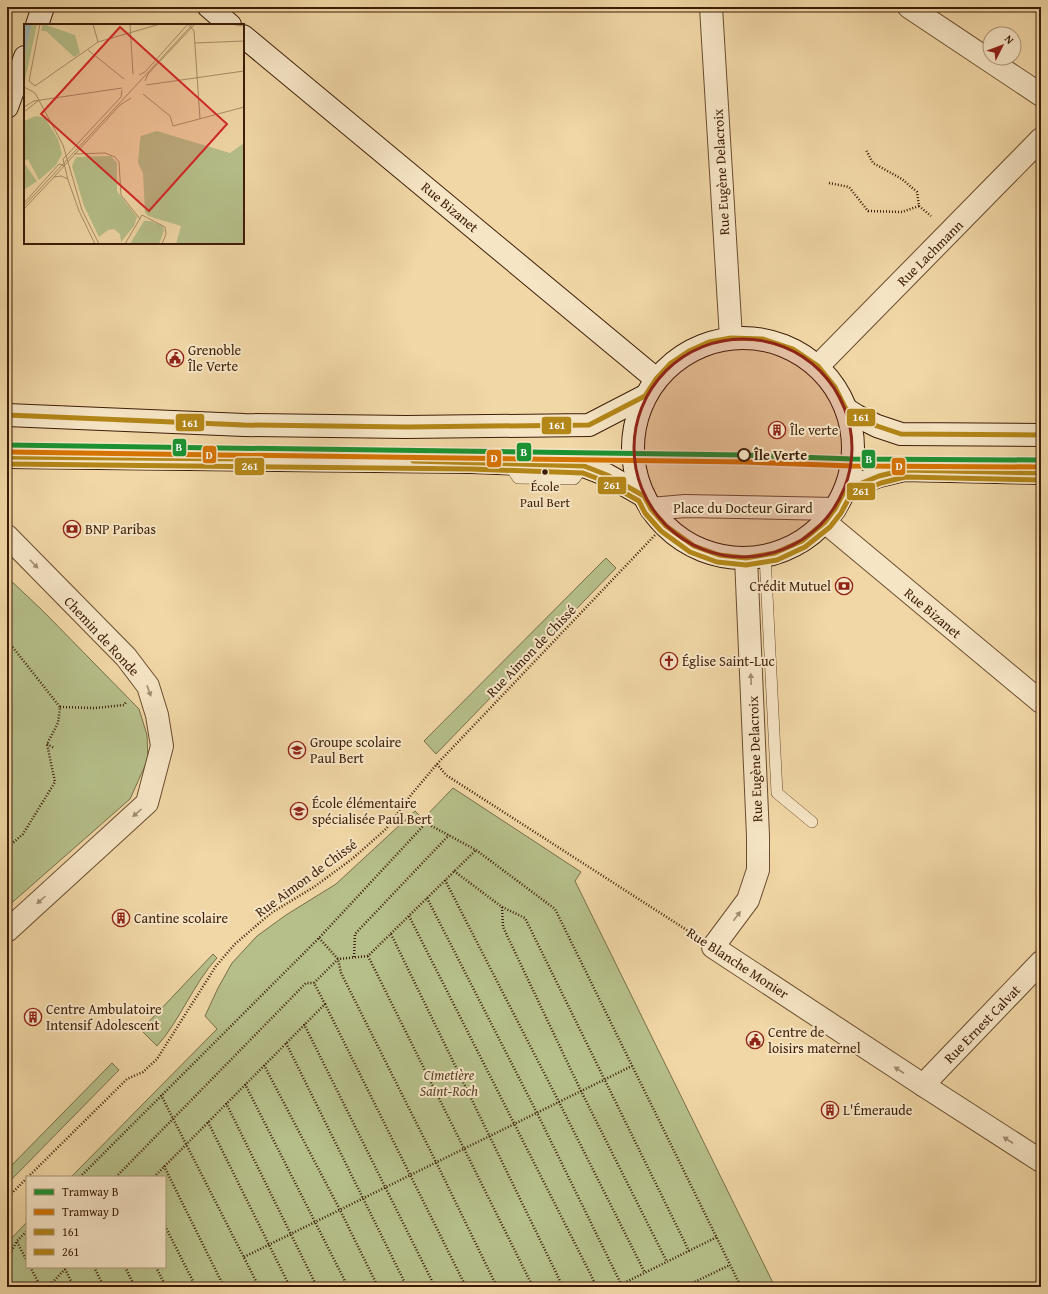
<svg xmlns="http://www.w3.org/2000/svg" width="1048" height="1294" font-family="'Gentium Book Plus',serif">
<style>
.green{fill:#b6bf8a;stroke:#796e48}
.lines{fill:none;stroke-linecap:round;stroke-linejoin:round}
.lane-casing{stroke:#694c2f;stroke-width:12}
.street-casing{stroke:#694c2f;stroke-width:24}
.secondary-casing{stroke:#3c1d07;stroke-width:24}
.path{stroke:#3c1d07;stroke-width:2.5;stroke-dasharray:1 2;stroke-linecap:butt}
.lane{stroke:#f6e5c5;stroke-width:11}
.street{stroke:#f6e5c5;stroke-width:22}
.secondary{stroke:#f6e5c5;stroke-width:22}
.bus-1-casing{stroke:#f6e5c5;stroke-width:8}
.bus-2-casing{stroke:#f6e5c5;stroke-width:8}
.bus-1{stroke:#b38618;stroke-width:5}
.bus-2{stroke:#b38618;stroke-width:5}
.tram-1-casing{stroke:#f6e5c5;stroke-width:8}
.tram-2-casing{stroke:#f6e5c5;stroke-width:8}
.tram-1{stroke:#1b9232;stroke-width:5}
.tram-2{stroke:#d67403;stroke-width:5}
.oneway{fill:#a28b70}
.marked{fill:#8f2418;fill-opacity:0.2;stroke:#8f2418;stroke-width:3;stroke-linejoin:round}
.stop-dot{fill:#f6e5c5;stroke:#3c1d07;stroke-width:2}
.bus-dot{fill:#3c1d07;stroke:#f6e5c5;stroke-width:1.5}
.labels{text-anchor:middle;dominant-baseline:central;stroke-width:4;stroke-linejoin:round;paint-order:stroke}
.bus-label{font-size:13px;fill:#3c1d07;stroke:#f6e5c5}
.street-label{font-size:14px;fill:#3c1d07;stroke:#f6e5c5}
.poi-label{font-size:14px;fill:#3c1d07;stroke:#f6e5c5;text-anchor:start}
.stop-label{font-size:14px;font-weight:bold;fill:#3c1d07;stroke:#f6e5c5;text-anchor:start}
.park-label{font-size:14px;font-style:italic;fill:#5a4628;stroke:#f6e5c5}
.inset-road{fill:none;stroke:#a98d66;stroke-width:1}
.view{fill:#d62828;fill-opacity:0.15;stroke:#d62828;stroke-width:2}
.inset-edge{fill:none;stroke:#3c1d07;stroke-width:2}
.line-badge{stroke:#f6e5c5;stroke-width:1.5}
.badge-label{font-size:11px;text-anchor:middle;font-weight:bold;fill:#fff}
</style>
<rect width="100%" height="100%" fill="#f1d7a6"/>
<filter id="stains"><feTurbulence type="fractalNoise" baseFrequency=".005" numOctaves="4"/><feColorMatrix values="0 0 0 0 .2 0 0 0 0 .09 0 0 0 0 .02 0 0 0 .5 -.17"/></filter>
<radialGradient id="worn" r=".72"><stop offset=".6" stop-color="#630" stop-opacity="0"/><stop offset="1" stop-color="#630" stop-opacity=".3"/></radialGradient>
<!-- green -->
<g class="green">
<path d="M 606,558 L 616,568 L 436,754 L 424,741 Z"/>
<path d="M 7,577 L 43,611 L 139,709 L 147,735 L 148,759 L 130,799 L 7,907 Z"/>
<path d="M 453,788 L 581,872 L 575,881 L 775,1287 L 7,1287 L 7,1243 L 27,1222 L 27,1267 L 165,1267 L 165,1177 L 71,1177 L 217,1029 L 205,1016 L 218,988 L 232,963 L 257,936 L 286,915 L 336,884 L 415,811 L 423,819 Z"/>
<path d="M 213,954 L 217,958 C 193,984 181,1019 157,1046 L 141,1030 Z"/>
<path d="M 112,1063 L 119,1070 L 7,1184 L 7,1170 Z"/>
</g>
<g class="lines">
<defs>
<g id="lane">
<path d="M 508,463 L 518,478 L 574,479 L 584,466"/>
<path d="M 765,555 L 777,793 L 812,822"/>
</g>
<g id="street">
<path d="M 711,7 L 731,338"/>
<path d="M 909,7 L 1041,95"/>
<path d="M 818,366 L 1041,139"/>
<path d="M 651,509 L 685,506 L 835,509"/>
<path d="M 825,522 L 1041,702"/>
<path d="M 7,536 L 126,657 L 148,686 L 157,715 L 162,746 L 147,803 L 7,931"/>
<path d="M 746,558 L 758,836 L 758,870 L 748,900 L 713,947 L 923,1085 L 1041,1161"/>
<path d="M 923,1085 L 1041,962"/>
</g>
<g id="secondary">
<path d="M 209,7 L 230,25"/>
<path d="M 37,25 L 43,7"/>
<path d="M 243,36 L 656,379"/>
<path d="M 7,107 L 25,57"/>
<circle cx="743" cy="448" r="110"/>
<path d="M 846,409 L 857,416 L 877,426 L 901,434 L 1041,435"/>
<path d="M 7,415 L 244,425 L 406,427 L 589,425 L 645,396"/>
<path d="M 7,457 L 471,462 L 584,466 L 607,475 L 644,496"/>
<path d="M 845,490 L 879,476 L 904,470 L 1041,473"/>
</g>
</defs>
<!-- lane casing -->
<use href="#lane" class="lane-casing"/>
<!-- street casing -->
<use href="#street" class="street-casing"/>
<!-- secondary casing -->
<use href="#secondary" class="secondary-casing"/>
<!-- path -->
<g class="path">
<path d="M 829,183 L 849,187 L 868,211 L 902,212 L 919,206 L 917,192 L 902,179 L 873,163 L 866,150"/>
<path d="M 919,206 L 931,216"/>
<path d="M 7,640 L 60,707 L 58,723 L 47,744 L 55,782 L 23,834 L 7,848"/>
<path d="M 60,707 L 95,708 L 124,705 L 126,702"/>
<path d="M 47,744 L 54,748"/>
<path d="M 437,764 L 446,775 L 693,934"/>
<path d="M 454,871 L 502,907 L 525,918 L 689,1251"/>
<path d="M 445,880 L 559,1102 L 645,1273"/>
<path d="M 427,898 L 537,1113 L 621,1284"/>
<path d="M 502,907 L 503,927 L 581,1091 L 667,1262"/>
<path d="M 409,916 L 597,1287"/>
<path d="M 391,934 L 563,1287"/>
<path d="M 319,938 L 338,959 L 341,973 L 436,1162 L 497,1287"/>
<path d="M 368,956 L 533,1287"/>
<path d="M 354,957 L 355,934 L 449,835"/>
<path d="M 325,1004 L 466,1287"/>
<path d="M 304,1024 L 435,1287"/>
<path d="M 286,1043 L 407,1287"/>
<path d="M 264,1065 L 340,1210 L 378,1287"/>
<path d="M 245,1084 L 348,1287"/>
<path d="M 161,1095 L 259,1287"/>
<path d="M 226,1103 L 317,1287"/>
<path d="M 208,1122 L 290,1287"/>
<path d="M 164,1166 L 224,1287"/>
<path d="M 28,1177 L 127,1079 L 143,1072 L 157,1059 L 216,966 L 235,944 L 271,913 L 314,887 L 352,859 L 386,829 L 411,795 L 437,764 L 656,534"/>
<path d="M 80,1177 L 319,938 L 426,823 L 476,850 L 555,909 L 741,1287"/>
<path d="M 116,1177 L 306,983 L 314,983"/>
<path d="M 154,1177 L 325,1004 L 314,983 L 338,959 L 368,956 L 476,850"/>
<path d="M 7,1198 L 27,1178"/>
<path d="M 165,1226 L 196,1287"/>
<path d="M 17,1242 L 27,1261"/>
<path d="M 244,1257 L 632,1066"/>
<path d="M 7,1259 L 17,1241 L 27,1231"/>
<path d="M 30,1267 L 41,1287"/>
<path d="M 94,1267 L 104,1287"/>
<path d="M 125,1267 L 135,1287"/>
<path d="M 156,1267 L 166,1287"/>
<path d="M 65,1269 L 74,1287"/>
<path d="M 48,1287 L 67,1267"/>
<path d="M 616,1287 L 717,1237"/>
<path d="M 684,1287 L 730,1265"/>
</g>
<!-- lane -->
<use href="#lane" class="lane"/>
<!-- street -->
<use href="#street" class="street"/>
<!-- secondary -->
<use href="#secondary" class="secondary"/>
<defs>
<g id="bus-1">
<path d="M 7,415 L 244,425 L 406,427 L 589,425 L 645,396 L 656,379 L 671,363 L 689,351 L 709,342 L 731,338 L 763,339 L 793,349 L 818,366 L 835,387 L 846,409 L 877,426 L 901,434 L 1041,435"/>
<path d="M 7,457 L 247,459"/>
<path d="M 413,461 L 584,466 L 607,475 L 644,496 L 651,509 L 666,526 L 694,546 L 719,555 L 746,558 L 775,553 L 802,541 L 825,522 L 835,509 L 845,490 L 879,476 L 904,470 L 1041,473"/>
</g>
<path id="bus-2" d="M 7,464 L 471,469 L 583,473 L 604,481 L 639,501 L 645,513 L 661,531 L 690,552 L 717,562 L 746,565 L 777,560 L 805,547 L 830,527 L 841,513 L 850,496 L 881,483 L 905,477 L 1041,480"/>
</defs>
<!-- bus-1 casing -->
<use href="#bus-1" class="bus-1-casing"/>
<!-- bus-2 casing -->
<use href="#bus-2" class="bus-2-casing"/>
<!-- bus-1 -->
<use href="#bus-1" class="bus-1"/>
<!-- bus-2 -->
<use href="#bus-2" class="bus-2"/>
<defs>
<path id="tram-1" d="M 7,445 L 744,455 L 853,459 L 1041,460"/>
<path id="tram-2" d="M 7,452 L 744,462 L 853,466 L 1041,467"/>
</defs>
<!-- tram-1 casing -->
<use href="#tram-1" class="tram-1-casing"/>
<!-- tram-2 casing -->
<use href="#tram-2" class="tram-2-casing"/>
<!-- tram-1 -->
<use href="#tram-1" class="tram-1"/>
<!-- tram-2 -->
<use href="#tram-2" class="tram-2"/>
</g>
<!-- one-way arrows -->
<defs><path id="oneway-solid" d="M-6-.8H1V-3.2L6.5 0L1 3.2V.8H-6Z"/></defs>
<g class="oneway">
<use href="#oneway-solid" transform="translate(34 564) rotate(46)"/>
<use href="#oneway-solid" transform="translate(751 679) rotate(-92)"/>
<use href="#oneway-solid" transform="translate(149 691) rotate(70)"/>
<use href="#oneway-solid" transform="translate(137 813) rotate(138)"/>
<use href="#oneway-solid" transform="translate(41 900) rotate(138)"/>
<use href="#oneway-solid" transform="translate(737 916) rotate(-53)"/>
<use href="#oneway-solid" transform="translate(899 1070) rotate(-147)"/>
<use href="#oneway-solid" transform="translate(1008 1140) rotate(-147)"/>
</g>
<!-- marked area -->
<path class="marked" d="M634 448a109 109 0 1 1 218 0a109 109 0 1 1-218 0Z"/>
<!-- icons -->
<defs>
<symbol id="civic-ring" viewBox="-11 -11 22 22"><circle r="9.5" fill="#f6e5c5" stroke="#8f2418" stroke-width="1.5"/><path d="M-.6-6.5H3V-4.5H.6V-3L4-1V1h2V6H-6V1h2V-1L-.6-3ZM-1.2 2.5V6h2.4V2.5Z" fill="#8f2418"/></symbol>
<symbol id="building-ring" viewBox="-11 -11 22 22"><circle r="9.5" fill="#f6e5c5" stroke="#8f2418" stroke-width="1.5"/><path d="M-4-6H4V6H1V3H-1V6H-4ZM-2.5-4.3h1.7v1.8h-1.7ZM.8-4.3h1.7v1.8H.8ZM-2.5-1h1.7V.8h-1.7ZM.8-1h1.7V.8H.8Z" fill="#8f2418"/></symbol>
<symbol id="bank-ring" viewBox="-11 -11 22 22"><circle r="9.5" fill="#f6e5c5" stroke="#8f2418" stroke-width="1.5"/><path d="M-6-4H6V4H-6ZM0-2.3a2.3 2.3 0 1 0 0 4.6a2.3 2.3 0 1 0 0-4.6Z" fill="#8f2418"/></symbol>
<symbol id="church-ring" viewBox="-11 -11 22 22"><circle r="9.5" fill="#f6e5c5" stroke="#8f2418" stroke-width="1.5"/><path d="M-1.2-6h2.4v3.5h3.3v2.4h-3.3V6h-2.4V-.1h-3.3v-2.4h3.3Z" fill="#8f2418"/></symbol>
<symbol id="school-ring" viewBox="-11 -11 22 22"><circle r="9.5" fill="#f6e5c5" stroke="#8f2418" stroke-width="1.5"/><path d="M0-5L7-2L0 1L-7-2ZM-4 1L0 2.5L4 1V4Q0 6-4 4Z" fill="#8f2418"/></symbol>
</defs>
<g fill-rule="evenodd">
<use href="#civic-ring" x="165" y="348" width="20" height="20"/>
<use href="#building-ring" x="767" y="420" width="20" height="20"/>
<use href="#bank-ring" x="62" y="519" width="20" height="20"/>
<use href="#bank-ring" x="834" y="576" width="20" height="20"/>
<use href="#church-ring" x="659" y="651" width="20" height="20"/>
<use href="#school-ring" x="287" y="740" width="20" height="20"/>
<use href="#school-ring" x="289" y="801" width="20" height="20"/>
<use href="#building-ring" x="111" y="908" width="20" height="20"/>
<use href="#building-ring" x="23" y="1007" width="20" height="20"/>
<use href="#civic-ring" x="745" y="1030" width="20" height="20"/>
<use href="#building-ring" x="820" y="1100" width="20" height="20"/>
</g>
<!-- markers -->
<circle class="stop-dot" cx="744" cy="455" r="6"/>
<circle class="bus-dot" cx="545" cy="472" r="3.5"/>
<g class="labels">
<!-- bus labels -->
<g class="bus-label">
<text x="545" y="486">École<tspan x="545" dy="16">Paul Bert</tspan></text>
</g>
<!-- street labels -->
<g class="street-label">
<text transform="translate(721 172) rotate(-93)">Rue Eugène Delacroix</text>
<text transform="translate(450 207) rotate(40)">Rue Bizanet</text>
<text transform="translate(930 253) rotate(-45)">Rue Lachmann</text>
<text x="743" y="508">Place du Docteur Girard</text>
<text transform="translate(933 613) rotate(40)">Rue Bizanet</text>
<text transform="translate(102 636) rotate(47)">Chemin de Ronde</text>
<text transform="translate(531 651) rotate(-46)">Rue Aimon de Chissé</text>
<text transform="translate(755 759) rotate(-92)">Rue Eugène Delacroix</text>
<text transform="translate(306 878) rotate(-36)">Rue Aimon de Chissé</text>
<text transform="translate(738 963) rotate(33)">Rue Blanche Monier</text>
<text transform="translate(982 1024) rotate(-46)">Rue Ernest Calvat</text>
</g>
<!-- poi labels -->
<g class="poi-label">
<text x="188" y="350">Grenoble<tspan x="188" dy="16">Île Verte</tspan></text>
<text x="790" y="430">Île verte</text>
<text x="85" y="529">BNP Paribas</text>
<text x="831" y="586" text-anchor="end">Crédit Mutuel</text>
<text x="682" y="661">Église Saint-Luc</text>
<text x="310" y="742">Groupe scolaire<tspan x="310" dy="16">Paul Bert</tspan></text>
<text x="312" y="803">École élémentaire<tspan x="312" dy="16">spécialisée Paul Bert</tspan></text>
<text x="134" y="918">Cantine scolaire</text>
<text x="46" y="1009">Centre Ambulatoire<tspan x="46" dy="16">Intensif Adolescent</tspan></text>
<text x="768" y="1032">Centre de<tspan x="768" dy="16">loisirs maternel</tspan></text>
<text x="843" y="1110">L'Émeraude</text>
</g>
<!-- stop labels -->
<g class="stop-label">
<text x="754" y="455">Île Verte</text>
</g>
<!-- park labels -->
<g class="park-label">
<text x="449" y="1075">Cimetière<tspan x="449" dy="16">Saint-Roch</tspan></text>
</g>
</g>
<!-- overview -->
<g transform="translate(24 24)">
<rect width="220" height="220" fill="#f1d7a6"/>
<path d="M 8,0 L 13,0 L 1,57 L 0,35 ZM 19,0 L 51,11 L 56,29 L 50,33 L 22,7 L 17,7 ZM 12,92 L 21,94 L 34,115 L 38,130 L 32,141 L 15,156 L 4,135 L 0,137 L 0,97 ZM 133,107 L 206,129 L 220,119 L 220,220 L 152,220 L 157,202 L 124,192 L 121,188 L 119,149 L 114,139 L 116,116 L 117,112 ZM 87,132 L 93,139 L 93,167 L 113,193 L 110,202 L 97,218 L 96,210 L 90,205 L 84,206 L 75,213 L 60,182 L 48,142 L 52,133 ZM 0,139 L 13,157 L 0,166 ZM 120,197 L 127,197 L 139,202 L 140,207 L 135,220 L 106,220 Z" fill="#b6bf8a"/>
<path d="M 0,0 L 8,0 L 0,35 Z" fill="#9fb7b2"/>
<path class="inset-road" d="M 16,0 L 5,57 L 11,62 L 74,18 L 136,0M 69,0 L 74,18M 106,0 L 109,50M 164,0 L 170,7 L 176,95M 206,0 L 220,2M 171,19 L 220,17M 64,26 L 100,55M 115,51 L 121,48 L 164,0M 121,57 L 124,50 L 171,0M 122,61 L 220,47M 0,63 L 11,69 L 39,121 L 58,186 L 75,220M 119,70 L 146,92 L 149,102 L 220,83M 0,83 L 10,77 L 98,64M 0,88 L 15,76M 50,130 L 81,129 L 91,133 L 95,138 L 97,171 L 116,195M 43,131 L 97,73 L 98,66M 43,131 L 39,135 L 44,156 L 55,187 L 71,220M 30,153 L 96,81 L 107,74M 0,179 L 35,140 L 41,142M 0,182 L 169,0M 0,185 L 30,153 L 37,152 L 44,155M 101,220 L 118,191 L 141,203 L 142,210 L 138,220"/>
<path class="view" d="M 96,3 L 203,100 L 125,187 L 17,90 Z"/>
<rect width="220" height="220" class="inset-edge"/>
</g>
<g class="line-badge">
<rect x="846" y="408" width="30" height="19" rx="4" fill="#b38618"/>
<rect x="175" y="413" width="30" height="19" rx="4" fill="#b38618"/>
<rect x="541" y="416" width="31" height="19" rx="4" fill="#b38618"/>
<rect x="172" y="438" width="15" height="19" rx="4" fill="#1b9232"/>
<rect x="516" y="442" width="16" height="20" rx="4" fill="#1b9232"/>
<rect x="202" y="445" width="15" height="19" rx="4" fill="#d67403"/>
<rect x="486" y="449" width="16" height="19" rx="4" fill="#d67403"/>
<rect x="861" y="449" width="15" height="20" rx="4" fill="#1b9232"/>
<rect x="891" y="457" width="15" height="19" rx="4" fill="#d67403"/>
<rect x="234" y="457" width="31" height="19" rx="4" fill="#b38618"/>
<rect x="597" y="476" width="30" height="19" rx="4" fill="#b38618"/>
<rect x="846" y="482" width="30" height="19" rx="4" fill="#b38618"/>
</g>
<g class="badge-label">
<text x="861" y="421">161</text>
<text x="190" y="427">161</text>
<text x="557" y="429">161</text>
<text x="179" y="451">B</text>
<text x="524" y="456">B</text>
<text x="209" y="459">D</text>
<text x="494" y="462">D</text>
<text x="869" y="463">B</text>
<text x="899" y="470">D</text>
<text x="250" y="470">261</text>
<text x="612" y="489">261</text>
<text x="861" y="495">261</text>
</g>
<!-- margin -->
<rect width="1048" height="1294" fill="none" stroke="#f1d7a6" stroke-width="24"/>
<rect x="8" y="8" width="1032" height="1278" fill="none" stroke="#3c1d07" stroke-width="2"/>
<rect x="12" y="12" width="1024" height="1270" fill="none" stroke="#3c1d07"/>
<!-- legend -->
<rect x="26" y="1176" width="140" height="92" fill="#f6e5c5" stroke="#ac9579"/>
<rect x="34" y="1189" width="20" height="6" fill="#1b9232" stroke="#ac9579"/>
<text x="62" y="1196" font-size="12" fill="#3c1d07">Tramway B</text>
<rect x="34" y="1209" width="20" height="6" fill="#d67403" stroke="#ac9579"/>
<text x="62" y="1216" font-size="12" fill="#3c1d07">Tramway D</text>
<rect x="34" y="1229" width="20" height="6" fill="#b38618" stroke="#ac9579"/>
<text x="62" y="1236" font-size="12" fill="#3c1d07">161</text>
<rect x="34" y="1249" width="20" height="6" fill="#b38618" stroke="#ac9579"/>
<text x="62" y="1256" font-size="12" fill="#3c1d07">261</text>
<!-- north arrow -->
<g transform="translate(1002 46) rotate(48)"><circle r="19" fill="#f6e5c5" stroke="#ac9579"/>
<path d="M0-3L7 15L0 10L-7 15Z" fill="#8f2418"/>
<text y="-6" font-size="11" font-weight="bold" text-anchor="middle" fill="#3c1d07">N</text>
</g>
<rect width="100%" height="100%" filter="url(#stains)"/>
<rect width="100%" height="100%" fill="url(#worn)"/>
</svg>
